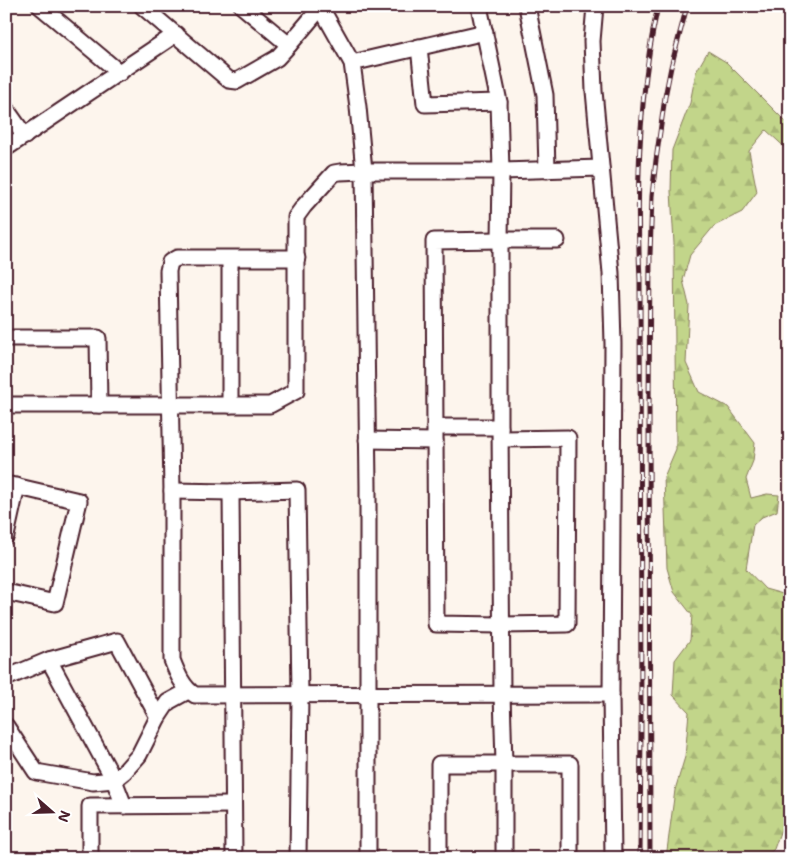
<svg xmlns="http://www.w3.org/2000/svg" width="796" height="864" font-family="'Shantell Sans',sans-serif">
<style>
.forest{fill:url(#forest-firs);stroke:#867a5a}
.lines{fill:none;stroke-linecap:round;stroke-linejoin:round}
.minor-casing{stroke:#4a1f2b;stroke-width:19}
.minor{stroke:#fff;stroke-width:15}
.rail-casing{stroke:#4a1f2b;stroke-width:5}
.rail{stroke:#fff;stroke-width:3;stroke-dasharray:9;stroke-linecap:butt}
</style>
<defs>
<pattern id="forest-firs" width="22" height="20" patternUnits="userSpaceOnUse" patternTransform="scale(1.25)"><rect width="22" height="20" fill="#c2d58a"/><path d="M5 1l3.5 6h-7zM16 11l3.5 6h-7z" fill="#a8b677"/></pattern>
</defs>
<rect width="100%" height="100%" fill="#fdf5ed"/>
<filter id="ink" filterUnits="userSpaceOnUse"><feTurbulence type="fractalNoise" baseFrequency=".02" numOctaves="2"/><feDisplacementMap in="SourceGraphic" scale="10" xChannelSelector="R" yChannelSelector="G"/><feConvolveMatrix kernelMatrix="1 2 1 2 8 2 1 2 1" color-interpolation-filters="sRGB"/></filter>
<g filter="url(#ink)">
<!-- forest -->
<path class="forest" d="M 708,51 L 726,62 L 790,126 L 790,152 L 766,130 L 749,151 L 757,192 L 742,212 L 714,226 L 690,255 L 683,280 L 689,305 L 686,363 L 699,392 L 728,407 L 755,443 L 753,461 L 746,479 L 751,498 L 767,494 L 779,495 L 777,511 L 762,517 L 753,525 L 746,569 L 765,589 L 790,596 L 790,756 L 786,780 L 790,804 L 774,849 L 765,858 L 666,858 L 675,790 L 685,757 L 689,712 L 673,695 L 675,660 L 690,640 L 692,615 L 674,592 L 667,568 L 664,477 L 676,449 L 674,244 L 671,191 L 672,150 L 690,103 L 696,72 Z"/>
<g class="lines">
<defs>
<g id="minor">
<path d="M 40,6 L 120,73"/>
<path d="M 142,6 L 229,80 L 237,81 L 277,58 L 289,45 L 322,6"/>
<path d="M 242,6 L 289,45"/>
<path d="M 320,6 L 352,63 L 358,107 L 364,171 L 368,486 L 368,858"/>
<path d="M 479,6 L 499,102 L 501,171 L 500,240 L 500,427 L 502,694 L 504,764 L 504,858"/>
<path d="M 527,6 L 545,95 L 547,170"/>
<path d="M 595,6 L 592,41 L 594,91 L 611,273 L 613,344 L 611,694 L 613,858"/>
<path d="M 419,47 L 425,104 L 499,102"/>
<path d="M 352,63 L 485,32"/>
<path d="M 6,109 L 25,136"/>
<path d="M 6,148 L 176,34"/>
<path d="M 297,258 L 177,258 L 170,262 L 168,271 L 172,491 L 172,660 C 177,673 183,688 195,695 L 611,694"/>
<path d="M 230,259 L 230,405"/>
<path d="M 6,338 L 98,338 L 99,405"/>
<path d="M 6,405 L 270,405 L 296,391 L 296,217 L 304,206 L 334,173 L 340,172 L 364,171 L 501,171 L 601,168"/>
<path d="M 435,427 L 500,427"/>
<path d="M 501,439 L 568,438 L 567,624 L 501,625 L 436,624 L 434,241 L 500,240 L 557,240"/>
<path d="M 367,440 L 435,441"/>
<path d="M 6,484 L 79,501 L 55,603 L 6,592"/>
<path d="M 172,491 L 231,492 L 297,490 L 300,695 L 298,858"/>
<path d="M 231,492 L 234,858"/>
<path d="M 6,536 L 17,486"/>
<path d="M 49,660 L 114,780 L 124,806"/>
<path d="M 6,678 L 49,660 L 117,641 L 158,717"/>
<path d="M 6,726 L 36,772 L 93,782 L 114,780 L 124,772 L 139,755 L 158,717 L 168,702 L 188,691"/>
<path d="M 90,858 L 90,806 L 233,805"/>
<path d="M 439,858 L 439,764 L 570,764 L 570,858"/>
</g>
</defs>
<!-- minor casing -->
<use href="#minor" class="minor-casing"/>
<!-- minor -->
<use href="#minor" class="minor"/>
<defs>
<g id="rail">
<path d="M 640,858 L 641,727 L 640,280 C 636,190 638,95 658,6"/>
<path d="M 650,858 L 649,408 L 650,255 L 652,196 L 656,160 L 665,97 L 671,67 L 687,6"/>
</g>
</defs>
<!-- rail casing -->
<use href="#rail" class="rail-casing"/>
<!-- rail -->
<use href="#rail" class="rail"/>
</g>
</g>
<!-- margin -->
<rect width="796" height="864" fill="none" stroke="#fff" stroke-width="25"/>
<rect x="12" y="12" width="771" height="839" fill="none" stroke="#4a1f2b" stroke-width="2" filter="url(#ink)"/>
<!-- north arrow -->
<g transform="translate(52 812) rotate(110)" stroke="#ffffff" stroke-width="4" paint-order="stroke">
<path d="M0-4L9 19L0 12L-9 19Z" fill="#4a1f2b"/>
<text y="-8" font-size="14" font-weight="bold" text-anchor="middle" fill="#4a1f2b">N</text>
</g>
</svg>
